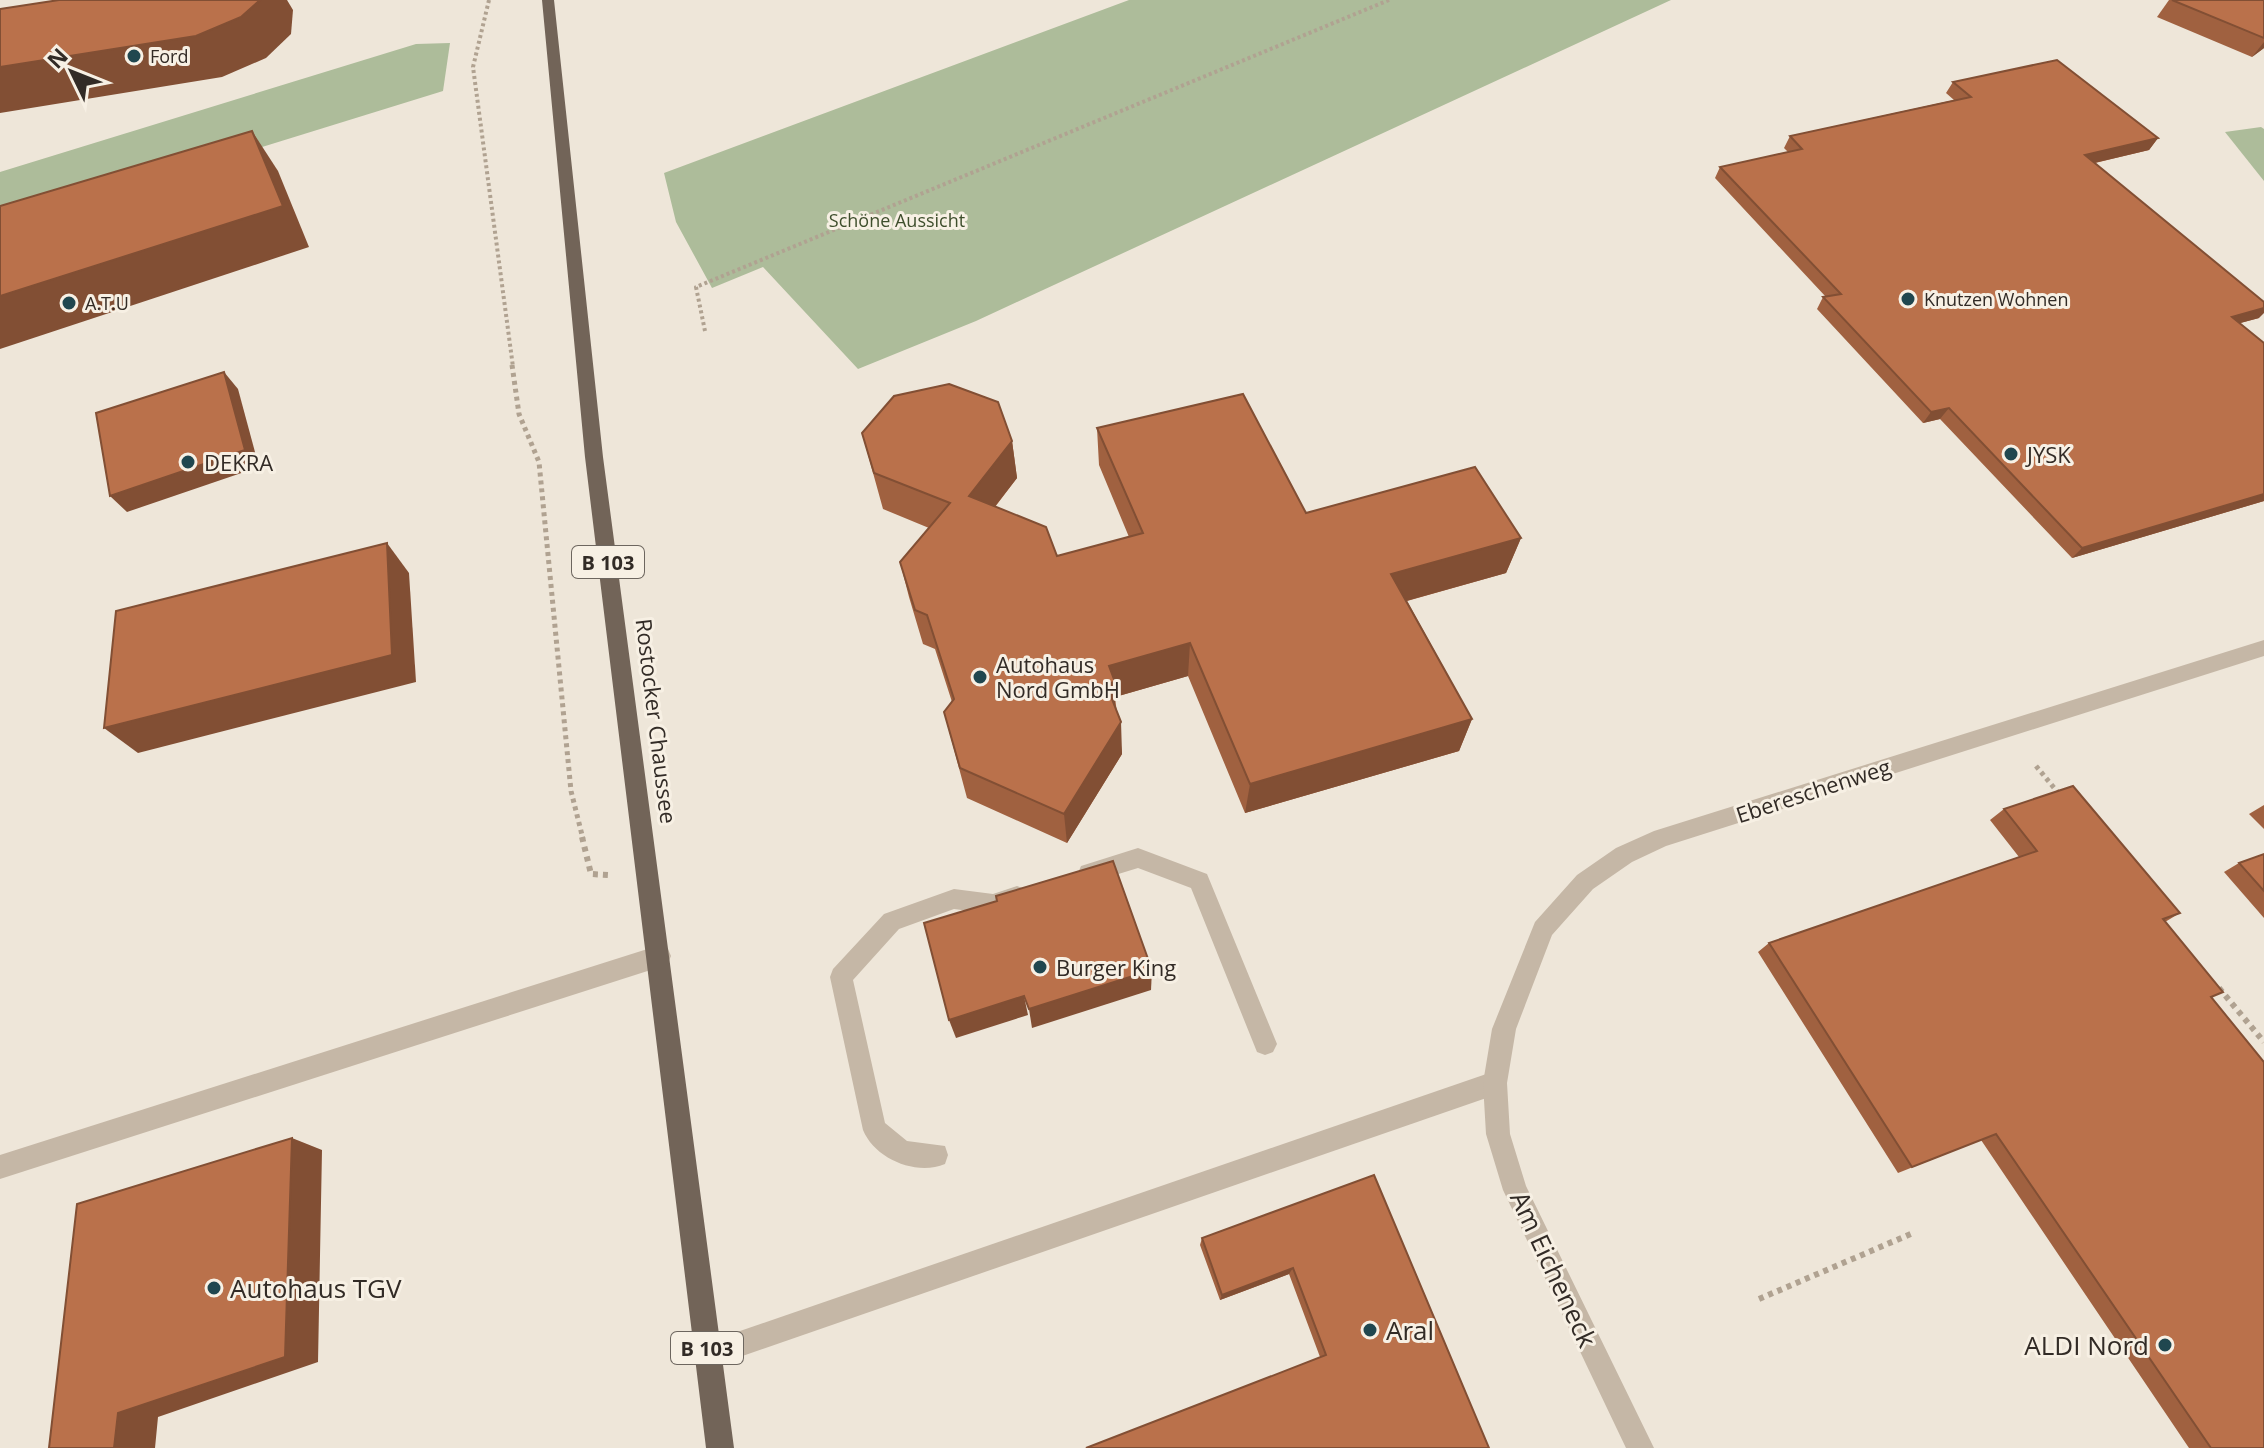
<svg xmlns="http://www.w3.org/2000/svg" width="2264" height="1448" font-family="'Open Sans',sans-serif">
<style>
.green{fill:#adbc9a}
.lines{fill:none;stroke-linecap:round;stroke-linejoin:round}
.path-far2{stroke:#b0a291;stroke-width:4;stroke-dasharray:3 3;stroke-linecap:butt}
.path-far1{stroke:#b0a291;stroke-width:5;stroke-dasharray:4 4;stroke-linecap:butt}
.path{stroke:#b0a291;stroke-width:6;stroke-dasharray:5 5;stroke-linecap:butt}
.lane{fill:#c5b7a6;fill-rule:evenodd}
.street{fill:#c5b7a6;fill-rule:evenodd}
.primary{fill:#726458;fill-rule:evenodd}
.wall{fill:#a06140}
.shaded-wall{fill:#824f34}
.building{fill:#ba714b;stroke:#824f34;stroke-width:2}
.poi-dot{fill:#20474f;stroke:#f7f0e4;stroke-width:3}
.labels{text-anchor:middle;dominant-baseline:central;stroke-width:6;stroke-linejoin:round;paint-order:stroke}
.far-poi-label{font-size:18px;fill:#322b26;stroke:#f7f0e4;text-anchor:start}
.far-park-label{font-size:18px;fill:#3e4e2c;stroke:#f7f0e4}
.shield{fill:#f7f0e4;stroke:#6d665f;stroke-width:2}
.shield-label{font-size:20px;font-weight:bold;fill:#322b26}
.poi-label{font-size:22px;fill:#322b26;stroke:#f7f0e4;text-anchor:start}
.street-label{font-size:22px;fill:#322b26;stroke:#f7f0e4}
.near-street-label{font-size:26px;fill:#322b26;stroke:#f7f0e4}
.near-poi-label{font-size:26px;fill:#322b26;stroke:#f7f0e4;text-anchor:start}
</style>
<rect width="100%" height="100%" fill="#eee6d9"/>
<!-- green -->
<g class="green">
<path d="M 1129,0 L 1671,0 L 976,321 L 858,369 L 763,267 L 712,288 L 676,222 L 664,173 Z"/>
<path d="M 450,43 L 443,91 L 0,228 L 0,172 L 416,44 Z"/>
<path d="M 2261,127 L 2264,129 L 2264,181 L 2225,132 Z"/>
</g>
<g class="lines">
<!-- path-far2 -->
<g class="path-far2">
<path d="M 489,0 L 473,67 L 513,367"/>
<path d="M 705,331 L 696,287 L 1389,0"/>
</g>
<!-- path-far1 -->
<g class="path-far1">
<path d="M 512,365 L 519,414 L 539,462 L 571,791 L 583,839"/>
<path d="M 2036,766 L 2060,795"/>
</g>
<!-- path -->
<g class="path">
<path d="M 582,837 L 591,874 L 608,875"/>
<path d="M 2219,988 L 2264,1042"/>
<path d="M 1759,1299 L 1913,1233"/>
</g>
<!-- lane -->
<g class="lane">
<path d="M 1138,848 L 1207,874 L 1277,1044 L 1273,1052 L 1265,1055 L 1257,1052 L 1191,888 L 1138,868 L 1089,883 L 1081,880 L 1078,873 L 1081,866 Z"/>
<path d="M 1017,886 L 1025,889 L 1028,896 L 1025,903 L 993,914 L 954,909 L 899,929 L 853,980 L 885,1123 L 907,1141 L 945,1146 L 948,1155 L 945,1164 C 916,1176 875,1159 863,1130 L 830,977 L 833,969 L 884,914 L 954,889 L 993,894 Z"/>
<path d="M 660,945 L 668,949 L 671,956 L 668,963 L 660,967 L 0,1179 L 0,1155 Z"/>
<path d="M 1495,1071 L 1503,1075 L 1507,1083 L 1503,1091 L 1495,1095 L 708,1368 L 699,1364 L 695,1355 L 699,1346 L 708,1342 Z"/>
</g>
<!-- street -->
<path class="street" d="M 2264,640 L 2264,656 L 1666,846 L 1632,862 L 1593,889 L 1552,935 L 1516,1029 L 1507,1083 L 1510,1134 L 1526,1186 L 1654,1448 L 1626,1448 L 1503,1190 L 1486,1134 L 1483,1083 L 1492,1029 L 1535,922 L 1577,875 L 1616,848 L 1654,831 Z"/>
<!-- primary -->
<path class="primary" d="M 542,0 L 554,0 L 603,457 L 734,1448 L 706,1448 L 585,457 Z"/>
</g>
<!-- wall -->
<g class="wall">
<path d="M 2169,0 L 2264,0 L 2264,48 L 2252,57 L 2157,17 Z"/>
<path d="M 1953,82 L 2158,138 L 2149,150 L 2095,163 L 2259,318 L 2240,323 L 2264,343 L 2264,501 L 2072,558 L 1940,419 L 1923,423 L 1817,309 L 1823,297 L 1826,297 L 1715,178 L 1720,167 L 1788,152 L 1784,148 L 1790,136 L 1954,100 L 1946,93 Z"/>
<path d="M 1097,428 L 1306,513 L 1521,538 L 1506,573 L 1407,601 L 1472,719 L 1459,751 L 1245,813 L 1188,676 L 1115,697 L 1122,754 L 1067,843 L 967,798 L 944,712 L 952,702 L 935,649 L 923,644 L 909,597 L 900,562 L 929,528 L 883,509 L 862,433 L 1012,441 L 1017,478 L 995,507 L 1057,556 L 1129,537 L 1099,465 Z"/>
<path d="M 2264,805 L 2264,829 L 2249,814 Z"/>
<path d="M 2004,809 L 2180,913 L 2165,922 L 2211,998 L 2264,1448 L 2189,1448 L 1981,1140 L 1898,1173 L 1758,952 L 1769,943 L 2019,857 L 1990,820 Z"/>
<path d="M 2264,854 L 2264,918 L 2224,872 L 2239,863 Z"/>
<path d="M 1374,1175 L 1489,1448 L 1320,1357 L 1289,1274 L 1220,1300 L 1200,1245 L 1202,1238 Z"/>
</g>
<!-- shaded-wall -->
<g class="shaded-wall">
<path d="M 260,0 L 287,0 L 293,10 L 291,34 L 266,58 L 222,77 L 0,113 L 0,67 Z"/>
<path d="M 2264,42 L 2264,48 L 2252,57 Z"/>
<path d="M 252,131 L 278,171 L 309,247 L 0,349 L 0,296 Z"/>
<path d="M 2158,138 L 2149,150 L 2077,167 L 2085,155 Z"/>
<path d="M 2264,308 L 2264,313 L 2259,318 L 2222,328 L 2232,317 Z"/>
<path d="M 224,372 L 238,389 L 259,467 L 127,512 L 110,496 Z"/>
<path d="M 1949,408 L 1940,419 L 1923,423 L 1931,412 Z"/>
<path d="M 1012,441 L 1017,478 L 975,532 L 969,496 Z"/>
<path d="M 2264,494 L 2264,501 L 2072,558 L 2082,548 Z"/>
<path d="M 1521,538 L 1506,573 L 1381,608 L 1391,574 Z"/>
<path d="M 387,543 L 409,573 L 416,682 L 138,753 L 104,728 Z"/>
<path d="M 1190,643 L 1188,676 L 1115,697 L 1115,715 L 1106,684 L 1109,666 Z"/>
<path d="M 1472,719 L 1459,751 L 1245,813 L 1250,784 Z"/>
<path d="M 1121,722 L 1122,754 L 1067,843 L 1064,814 Z"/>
<path d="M 1152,970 L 1151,990 L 1032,1028 L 1029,1009 Z"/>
<path d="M 1024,996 L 1028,1015 L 956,1038 L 949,1020 Z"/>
<path d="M 292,1138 L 322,1150 L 318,1362 L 158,1417 L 155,1448 L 114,1448 L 118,1413 Z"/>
<path d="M 1293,1268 L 1289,1274 L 1220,1300 L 1222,1295 Z"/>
</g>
<!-- building -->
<g class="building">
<path d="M 59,0 L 260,0 L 241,17 L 196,36 L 0,67 L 0,9 Z"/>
<path d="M 2172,0 L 2264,0 L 2264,38 Z"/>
<path d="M 2057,60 L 2158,138 L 2085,155 L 2264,302 L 2264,308 L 2232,317 L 2264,343 L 2264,494 L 2082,548 L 1949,408 L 1931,412 L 1823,297 L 1841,294 L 1720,167 L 1802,149 L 1790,136 L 1971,97 L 1953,82 Z"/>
<path d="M 252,131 L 283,206 L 0,296 L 0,206 Z"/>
<path d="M 224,372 L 245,450 L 110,496 L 96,413 Z"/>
<path d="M 949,384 L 998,402 L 1012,441 L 969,496 L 1046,527 L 1057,556 L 1143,533 L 1097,428 L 1243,394 L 1306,513 L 1475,467 L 1521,538 L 1391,574 L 1472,719 L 1250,784 L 1190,643 L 1109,666 L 1115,682 L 1106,684 L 1121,722 L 1064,814 L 960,768 L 944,712 L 954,699 L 927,615 L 915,610 L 900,562 L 950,503 L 874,473 L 862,433 L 894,396 Z"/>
<path d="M 387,543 L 392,655 L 104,728 L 116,611 Z"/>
<path d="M 2073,786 L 2180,913 L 2163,919 L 2223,992 L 2211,997 L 2264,1062 L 2264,1448 L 2211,1448 L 1996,1134 L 1912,1167 L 1769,943 L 2037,851 L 2004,809 Z"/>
<path d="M 2264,854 L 2264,891 L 2239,863 Z"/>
<path d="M 1113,861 L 1152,970 L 1029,1009 L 1024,996 L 949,1020 L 924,923 L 997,901 L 996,896 Z"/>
<path d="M 292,1138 L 285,1357 L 118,1413 L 114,1448 L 49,1448 L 77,1204 Z"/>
<path d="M 1374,1175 L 1489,1448 L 1086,1448 L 1326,1355 L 1293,1268 L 1222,1295 L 1202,1238 Z"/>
</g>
<!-- markers -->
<g class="poi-dot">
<circle cx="134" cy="56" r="8"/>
<circle cx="1908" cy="299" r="8"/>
<circle cx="69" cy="303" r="8"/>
<circle cx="2011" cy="454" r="8"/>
<circle cx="188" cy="462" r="8"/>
<circle cx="980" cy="677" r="8"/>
<circle cx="1040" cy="967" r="8"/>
<circle cx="214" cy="1288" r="8"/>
<circle cx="1370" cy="1330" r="8"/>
<circle cx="2165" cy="1345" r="8"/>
</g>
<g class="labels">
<!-- far-poi labels -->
<g class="far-poi-label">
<text x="150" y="56">Ford</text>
<text x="1924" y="299">Knutzen Wohnen</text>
<text x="85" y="303">A.T.U</text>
</g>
<!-- far-park labels -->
<g class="far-park-label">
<text x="897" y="220">Schöne Aussicht</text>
</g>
<!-- shield labels -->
<g class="shield">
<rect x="572" y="546" width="72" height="32" rx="6"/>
<rect x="671" y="1332" width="72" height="32" rx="6"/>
</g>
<g class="shield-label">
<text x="608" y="562">B 103</text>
<text x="707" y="1348">B 103</text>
</g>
<!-- poi labels -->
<g class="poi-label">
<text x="2027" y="454">JYSK</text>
<text x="204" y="462">DEKRA</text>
<text x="996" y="664">Autohaus<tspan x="996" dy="25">Nord GmbH</tspan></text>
<text x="1056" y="967">Burger King</text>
</g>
<!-- street labels -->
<g class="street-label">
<text transform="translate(657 721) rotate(83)">Rostocker Chaussee</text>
<text transform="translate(1813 790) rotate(-18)">Ebereschenweg</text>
</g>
<!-- near-street labels -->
<g class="near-street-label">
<text transform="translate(1554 1269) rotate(65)">Am Eicheneck</text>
</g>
<!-- near-poi labels -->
<g class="near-poi-label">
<text x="230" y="1288">Autohaus TGV</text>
<text x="1386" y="1330">Aral</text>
<text x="2149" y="1345" text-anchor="end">ALDI Nord</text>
</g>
</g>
<!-- north arrow -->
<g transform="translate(72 72) rotate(313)" stroke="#f7f0e4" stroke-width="6" paint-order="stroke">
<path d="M0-6L14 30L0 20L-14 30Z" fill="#322b26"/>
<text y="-12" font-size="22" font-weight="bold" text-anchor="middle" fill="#322b26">N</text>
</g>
</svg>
